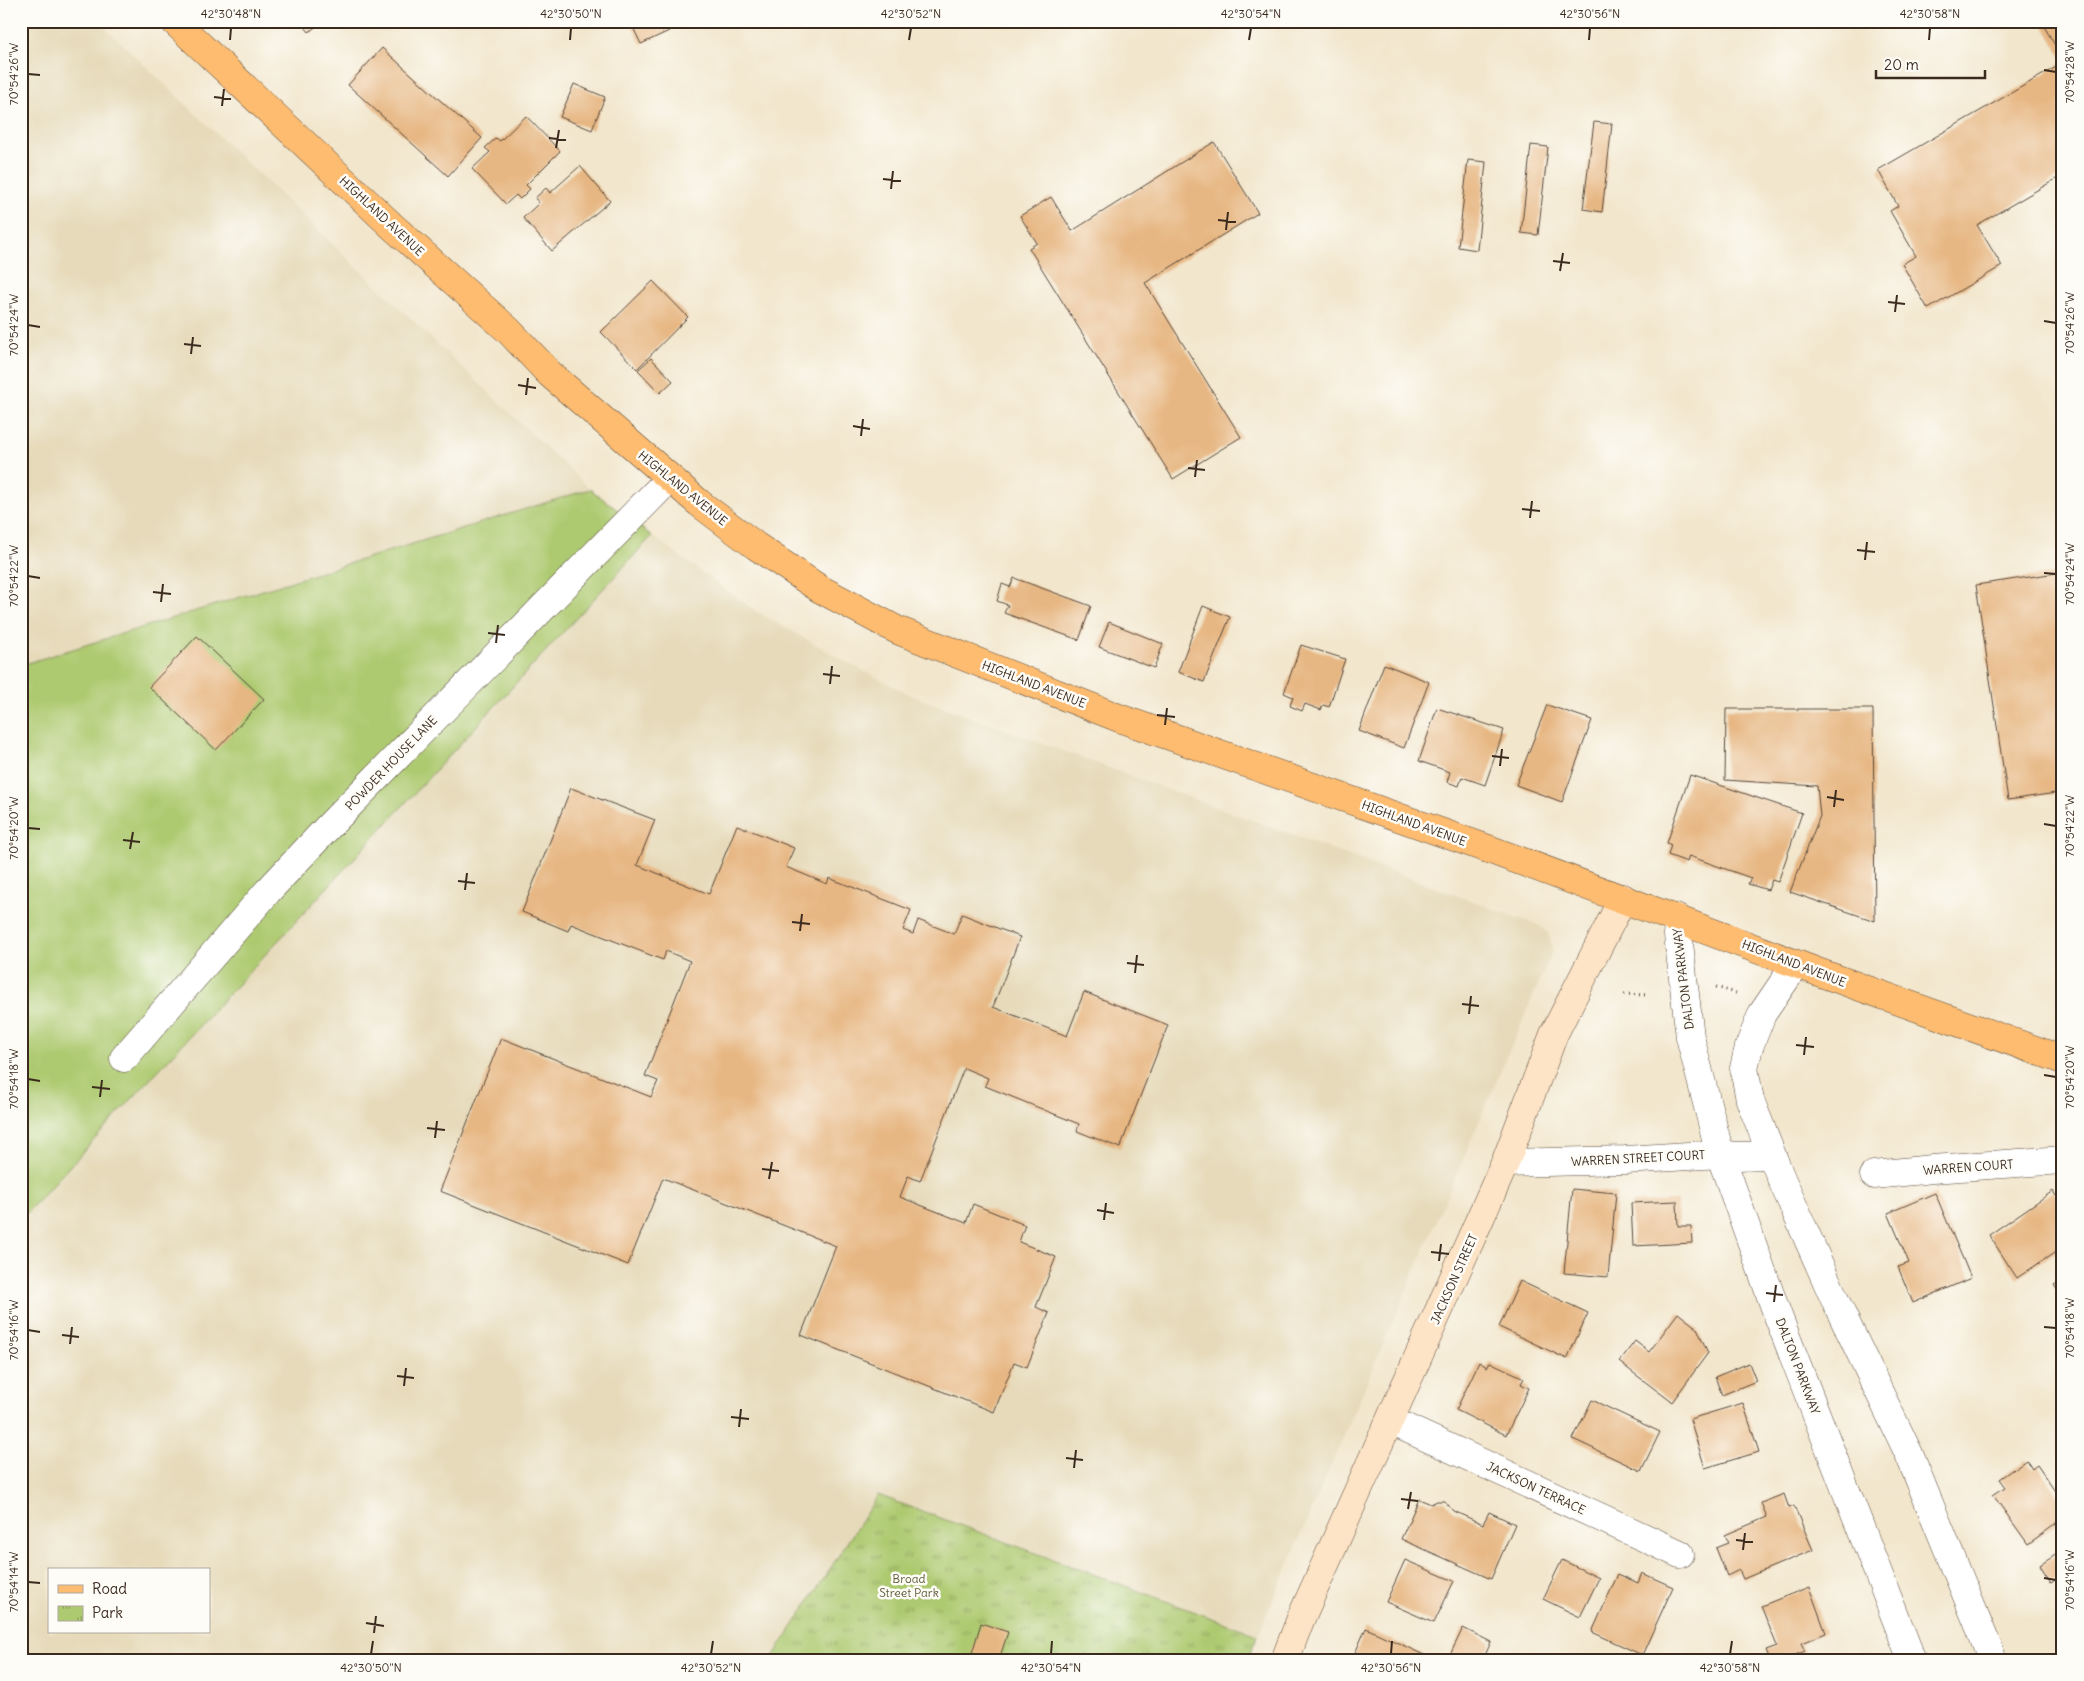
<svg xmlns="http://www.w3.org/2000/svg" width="2084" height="1681" font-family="Delius,sans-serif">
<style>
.built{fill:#e6daba;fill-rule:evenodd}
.park{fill:url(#park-tufts);stroke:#747a48}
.pitch{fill:#aeca71;stroke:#747a48}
.building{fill:#e7b783}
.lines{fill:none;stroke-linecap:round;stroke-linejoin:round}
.minor-casing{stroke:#564638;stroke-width:29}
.tertiary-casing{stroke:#564638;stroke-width:29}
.secondary-casing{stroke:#564638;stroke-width:29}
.primary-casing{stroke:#564638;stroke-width:29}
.path{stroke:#564638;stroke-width:3;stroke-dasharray:1 4;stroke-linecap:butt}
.minor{stroke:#fff;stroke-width:28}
.tertiary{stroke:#fff;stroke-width:28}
.secondary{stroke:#fee4c6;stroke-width:28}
.primary{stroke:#fdbc70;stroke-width:28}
.ticks{fill:none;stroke:#3b2a1e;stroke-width:2}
.labels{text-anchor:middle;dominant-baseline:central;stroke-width:5;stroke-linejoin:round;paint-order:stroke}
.street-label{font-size:12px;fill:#3b2a1e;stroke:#fdfcf7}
.park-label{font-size:12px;fill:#5e5a37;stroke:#fdfcf7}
.neatline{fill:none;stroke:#3b2a1e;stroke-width:2}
.ticks-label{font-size:12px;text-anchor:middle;fill:#3b2a1e}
</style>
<defs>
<pattern id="park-tufts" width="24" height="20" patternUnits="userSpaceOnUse" patternTransform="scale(1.25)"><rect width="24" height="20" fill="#aeca71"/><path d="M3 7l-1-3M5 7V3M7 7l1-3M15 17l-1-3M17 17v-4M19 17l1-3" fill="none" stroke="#8fa45c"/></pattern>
</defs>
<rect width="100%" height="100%" fill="#fdfcf7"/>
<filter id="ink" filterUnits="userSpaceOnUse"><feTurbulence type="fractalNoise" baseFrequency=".02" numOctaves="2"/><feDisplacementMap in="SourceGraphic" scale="10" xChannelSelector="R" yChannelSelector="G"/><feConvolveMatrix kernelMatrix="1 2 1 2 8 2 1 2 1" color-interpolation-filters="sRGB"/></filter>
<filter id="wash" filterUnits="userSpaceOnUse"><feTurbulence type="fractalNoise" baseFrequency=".0096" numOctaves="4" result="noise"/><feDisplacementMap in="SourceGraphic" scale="20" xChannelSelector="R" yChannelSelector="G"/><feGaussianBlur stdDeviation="1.12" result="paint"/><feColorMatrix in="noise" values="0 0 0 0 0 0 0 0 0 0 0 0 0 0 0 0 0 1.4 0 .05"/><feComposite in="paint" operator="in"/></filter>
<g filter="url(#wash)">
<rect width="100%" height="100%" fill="#f2e6cc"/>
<!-- built -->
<g class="built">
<path d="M 21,21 L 98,21 L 590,489 L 26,1098 L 21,1097 Z"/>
<path d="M 652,536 L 754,610 L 850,664 L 913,696 L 1540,926 L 1549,934 L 1552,952 L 1258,1635 L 879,1495 L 771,1660 L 21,1660 L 21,1220 ZM 49,1570 L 209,1570 L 209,1632 L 49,1632 Z"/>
</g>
<!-- park -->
<path class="park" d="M 878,1495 L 1258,1635 L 1248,1660 L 771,1660 Z"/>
<!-- pitch -->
<path class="pitch" d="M 590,489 L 652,536 L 21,1219 L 21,665 Z"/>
<g id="blocks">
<!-- building -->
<g class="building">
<path d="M 300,21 L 323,21 L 309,32 Z"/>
<path d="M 630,21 L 665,21 L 669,31 L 641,44 Z"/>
<path d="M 2041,21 L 2063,21 L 2063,59 Z"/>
<path d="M 382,48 L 482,138 L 448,176 L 348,85 Z"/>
<path d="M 2063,63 L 2063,175 L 1977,225 L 2002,266 L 1928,309 L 1902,264 L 1916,256 L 1890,211 L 1898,206 L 1878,170 Z"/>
<path d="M 574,84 L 605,97 L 592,130 L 560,117 Z"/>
<path d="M 526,116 L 560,151 L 526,185 L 530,189 L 520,199 L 516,195 L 506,204 L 472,169 L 490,152 L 485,148 L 496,138 L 500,141 Z"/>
<path d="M 1594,122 L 1612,124 L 1602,212 L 1583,209 Z"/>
<path d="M 1214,142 L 1258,213 L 1145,283 L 1241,437 L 1173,479 L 1029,248 L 1037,243 L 1020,216 L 1051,197 L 1072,231 Z"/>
<path d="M 1531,145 L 1548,147 L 1538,235 L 1521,233 Z"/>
<path d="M 1468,160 L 1486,162 L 1477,250 L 1458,247 Z"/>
<path d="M 580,166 L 610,201 L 552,251 L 523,218 L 539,203 L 535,198 L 546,188 L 550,193 Z"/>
<path d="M 653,281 L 688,317 L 637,369 L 601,332 Z"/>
<path d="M 651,358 L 673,381 L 660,393 L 638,370 Z"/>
<path d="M 2063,572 L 2063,792 L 2008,800 L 1976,585 Z"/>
<path d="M 1014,578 L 1091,606 L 1079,640 L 1004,613 L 1008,605 L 997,601 L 1002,584 L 1010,587 Z"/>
<path d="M 1203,606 L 1230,617 L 1204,682 L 1178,672 Z"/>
<path d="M 1109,622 L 1163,644 L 1154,668 L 1099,647 Z"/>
<path d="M 197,636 L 264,699 L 216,750 L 149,687 Z"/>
<path d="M 1301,645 L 1345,659 L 1329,707 L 1323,705 L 1321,710 L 1305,704 L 1302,711 L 1290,706 L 1293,697 L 1284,693 Z"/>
<path d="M 1384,664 L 1429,682 L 1404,748 L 1359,731 Z"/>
<path d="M 1547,705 L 1592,720 L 1562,802 L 1516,785 Z"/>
<path d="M 1437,708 L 1504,730 L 1485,785 L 1462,777 L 1459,786 L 1447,782 L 1450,772 L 1419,761 Z"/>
<path d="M 1726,709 L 1873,709 L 1875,921 L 1790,892 L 1820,816 L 1817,786 L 1725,780 Z"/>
<path d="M 1690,775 L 1802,813 L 1778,882 L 1772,880 L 1768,890 L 1748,884 L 1751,878 L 1689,856 L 1687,862 L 1668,855 L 1671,845 L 1667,843 Z"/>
<path d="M 571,788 L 655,820 L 637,865 L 709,894 L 737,825 L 794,848 L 786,867 L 827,884 L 829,878 L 911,910 L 903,930 L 913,934 L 918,920 L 954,934 L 962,914 L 1020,937 L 993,1007 L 1067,1036 L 1084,992 L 1168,1025 L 1120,1148 L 1077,1131 L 1079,1124 L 985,1086 L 988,1078 L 964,1068 L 920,1181 L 908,1176 L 900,1197 L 966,1223 L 973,1204 L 1025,1225 L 1019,1242 L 1056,1257 L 1036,1307 L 1049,1313 L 1027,1367 L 1014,1362 L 994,1412 L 801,1335 L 836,1246 L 663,1178 L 628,1265 L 440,1191 L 501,1038 L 651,1097 L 658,1081 L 645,1076 L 690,961 L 666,951 L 663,960 L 571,924 L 568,931 L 522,912 Z"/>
<path d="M 1572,1189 L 1616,1193 L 1608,1277 L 1564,1273 Z"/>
<path d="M 2053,1191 L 2056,1196 L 2063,1192 L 2063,1247 L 2017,1278 L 1989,1235 Z"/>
<path d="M 1935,1193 L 1971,1278 L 1913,1303 L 1898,1267 L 1909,1263 L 1888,1213 Z"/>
<path d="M 1677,1201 L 1678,1226 L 1691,1226 L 1692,1243 L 1633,1246 L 1631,1203 Z"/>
<path d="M 2063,1280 L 2063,1310 L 2057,1302 L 2063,1299 L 2054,1285 Z"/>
<path d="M 1520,1281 L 1588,1313 L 1567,1359 L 1499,1327 Z"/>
<path d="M 1678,1313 L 1697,1328 L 1708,1353 L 1672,1402 L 1619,1362 L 1635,1341 L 1649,1352 Z"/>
<path d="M 1479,1362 L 1487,1367 L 1490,1362 L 1524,1378 L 1521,1384 L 1529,1388 L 1506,1435 L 1456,1410 Z"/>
<path d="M 1749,1363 L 1756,1381 L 1722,1395 L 1715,1377 Z"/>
<path d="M 1592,1400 L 1660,1432 L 1641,1471 L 1573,1439 Z"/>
<path d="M 1743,1403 L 1759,1452 L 1705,1468 L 1690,1419 Z"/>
<path d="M 2026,1460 L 2032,1469 L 2037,1465 L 2061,1500 L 2063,1499 L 2063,1519 L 2028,1544 L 1993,1495 L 2005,1487 L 1999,1479 Z"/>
<path d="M 1784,1494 L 1789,1508 L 1794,1506 L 1813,1550 L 1743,1579 L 1739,1570 L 1727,1576 L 1716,1548 L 1729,1543 L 1725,1535 L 1767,1517 L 1761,1503 Z"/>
<path d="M 1419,1499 L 1431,1504 L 1437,1501 L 1445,1501 L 1453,1511 L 1483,1524 L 1489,1512 L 1515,1524 L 1491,1579 L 1401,1539 Z"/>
<path d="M 2060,1552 L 2063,1557 L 2063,1574 L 2051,1582 L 2040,1565 Z"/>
<path d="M 1405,1560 L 1454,1581 L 1434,1623 L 1386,1602 Z"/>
<path d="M 1562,1560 L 1599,1578 L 1580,1617 L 1543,1599 Z"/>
<path d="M 1642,1573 L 1673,1587 L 1642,1655 L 1592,1632 L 1618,1574 L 1638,1583 Z"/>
<path d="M 1809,1587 L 1826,1633 L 1801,1643 L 1805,1651 L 1783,1660 L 1770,1660 L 1766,1650 L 1777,1646 L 1761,1606 Z"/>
<path d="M 981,1623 L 1008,1632 L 999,1660 L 972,1653 Z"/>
<path d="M 1366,1628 L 1424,1655 L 1422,1660 L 1352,1660 Z"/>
<path d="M 1463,1628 L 1491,1642 L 1483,1660 L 1456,1660 L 1449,1657 Z"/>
</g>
</g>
</g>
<g filter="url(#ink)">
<use href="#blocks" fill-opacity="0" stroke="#564638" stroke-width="1"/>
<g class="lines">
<defs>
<g id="minor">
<path d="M 124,1058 L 268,891 L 328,827 L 669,479"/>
<path d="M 1505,1163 L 1625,1160 L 1720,1154 L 1736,1156 L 1771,1155"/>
<path d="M 1874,1175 L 1932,1169 L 2063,1160"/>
<path d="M 1391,1421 L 1680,1554"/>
</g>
<g id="tertiary">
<path d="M 1676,918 L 1690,1037 L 1720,1154 L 1778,1316 L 1912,1660"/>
<path d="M 1796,964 L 1762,1014 L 1749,1047 L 1744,1068 L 1750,1100 L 1781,1178 L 1835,1300 L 1909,1454 L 1993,1660"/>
</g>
<path id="secondary" d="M 1285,1660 L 1301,1618 L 1505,1163 L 1554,1034 L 1623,898"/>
<path id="primary" d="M 174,21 L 392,226 L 508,330 L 550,374 L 699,503 L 756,546 L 820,589 L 897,630 L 1119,718 L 1491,850 L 1818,972 L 2063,1060"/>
</defs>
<!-- minor casing -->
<use href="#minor" class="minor-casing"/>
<!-- tertiary casing -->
<use href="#tertiary" class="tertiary-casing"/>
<!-- secondary casing -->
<use href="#secondary" class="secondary-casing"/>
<!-- primary casing -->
<use href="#primary" class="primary-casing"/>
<!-- path -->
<g class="path">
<path d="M 1716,987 L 1736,993"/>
<path d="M 1624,994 L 1647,995"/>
</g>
<!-- minor -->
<use href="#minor" class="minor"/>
<!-- tertiary -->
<use href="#tertiary" class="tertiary"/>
<!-- secondary -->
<use href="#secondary" class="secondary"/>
<!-- primary -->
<use href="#primary" class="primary"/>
</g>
</g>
<!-- ticks -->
<path class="ticks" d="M 230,40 L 231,28M 570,40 L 571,28M 909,40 L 911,28M 1249,40 L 1251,28M 1589,40 L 1590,28M 1929,40 L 1930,28M 2044,70 L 2056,72M 28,74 L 40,75M 214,97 L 231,99M 222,106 L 224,89M 549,138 L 566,140M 556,148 L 559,130M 883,179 L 901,181M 891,189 L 893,171M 1218,220 L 1236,222M 1226,230 L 1228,212M 1553,261 L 1570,263M 1560,271 L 1563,253M 1888,302 L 1905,304M 1895,312 L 1897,295M 2044,321 L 2056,323M 28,325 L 40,327M 184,344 L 201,346M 191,354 L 193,337M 518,385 L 536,388M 526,395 L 528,378M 853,426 L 870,429M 861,436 L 863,419M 1188,468 L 1205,470M 1195,477 L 1197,460M 1522,509 L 1540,511M 1530,518 L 1532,501M 1857,550 L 1875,552M 1865,560 L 1867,542M 2044,573 L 2056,574M 28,576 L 40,578M 153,592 L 171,594M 161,602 L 163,584M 488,633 L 505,635M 496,643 L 498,625M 823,674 L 840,676M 830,684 L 832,666M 1157,715 L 1175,717M 1165,725 L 1167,708M 1492,756 L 1509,758M 1500,766 L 1502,749M 1827,797 L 1844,800M 1834,807 L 1836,790M 2044,824 L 2056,826M 28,828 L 40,829M 123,840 L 140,842M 130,849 L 133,832M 458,881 L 475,883M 465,890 L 467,873M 792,922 L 810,924M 800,931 L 802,914M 1127,963 L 1144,965M 1135,973 L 1137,955M 1462,1004 L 1479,1006M 1469,1014 L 1471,996M 1796,1045 L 1814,1047M 1804,1055 L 1806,1037M 2044,1075 L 2056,1077M 28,1079 L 40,1081M 92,1087 L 110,1089M 100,1097 L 102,1080M 427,1128 L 445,1130M 435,1138 L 437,1121M 762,1169 L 779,1171M 769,1179 L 772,1162M 1097,1210 L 1114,1213M 1104,1220 L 1106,1203M 1431,1252 L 1449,1254M 1439,1261 L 1441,1244M 1766,1293 L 1783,1295M 1774,1302 L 1776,1285M 2044,1327 L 2056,1328M 28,1330 L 40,1332M 62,1335 L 79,1337M 70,1344 L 72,1327M 397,1376 L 414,1378M 404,1386 L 406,1368M 731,1417 L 749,1419M 739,1427 L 741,1409M 1066,1458 L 1083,1460M 1074,1468 L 1076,1450M 1401,1499 L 1418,1501M 1408,1509 L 1411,1492M 1736,1540 L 1753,1542M 1743,1550 L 1745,1533M 2044,1578 L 2056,1580M 28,1582 L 40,1583M 366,1623 L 384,1626M 374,1633 L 376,1616M 371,1654 L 373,1641M 711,1654 L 713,1641M 1051,1654 L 1052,1641M 1391,1654 L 1392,1641M 1730,1654 L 1732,1641"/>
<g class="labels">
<!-- street labels -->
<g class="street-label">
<text transform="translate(382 216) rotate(43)">HIGHLAND AVENUE</text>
<text transform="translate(683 488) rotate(39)">HIGHLAND AVENUE</text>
<text transform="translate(1034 684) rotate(21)">HIGHLAND AVENUE</text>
<text transform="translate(391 763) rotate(-46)">POWDER HOUSE LANE</text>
<text transform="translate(1414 823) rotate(20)">HIGHLAND AVENUE</text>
<text transform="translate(1794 963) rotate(21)">HIGHLAND AVENUE</text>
<text transform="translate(1683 979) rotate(-97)">DALTON PARKWAY</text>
<text transform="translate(1638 1158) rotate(-3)">WARREN STREET COURT</text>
<text transform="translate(1968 1167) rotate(-4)">WARREN COURT</text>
<text transform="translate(1454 1279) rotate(-66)">JACKSON STREET</text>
<text transform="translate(1798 1366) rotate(69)">DALTON PARKWAY</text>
<text transform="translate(1536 1488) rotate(25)">JACKSON TERRACE</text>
</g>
<!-- park labels -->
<g class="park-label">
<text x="909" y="1578">Broad<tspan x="909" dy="14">Street Park</tspan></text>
</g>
</g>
<!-- margin -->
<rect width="2084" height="1681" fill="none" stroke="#fdfcf7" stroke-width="55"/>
<!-- legend -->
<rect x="48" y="1568" width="162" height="65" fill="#fdfcf7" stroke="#afa8a0"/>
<rect x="58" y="1585" width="25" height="8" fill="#fdbc70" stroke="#afa8a0"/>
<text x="92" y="1594" font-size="15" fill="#3b2a1e">Road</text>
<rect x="58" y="1606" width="25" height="15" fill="url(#park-tufts)" stroke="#afa8a0"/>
<text x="92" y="1618" font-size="15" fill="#3b2a1e">Park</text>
<!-- scale -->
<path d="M1876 70v8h109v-8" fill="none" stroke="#3b2a1e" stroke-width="2.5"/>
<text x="1884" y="70" font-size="15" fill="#3b2a1e" stroke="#fdfcf7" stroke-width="4" paint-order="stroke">20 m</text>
<rect x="28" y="28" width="2028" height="1626" class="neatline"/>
<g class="ticks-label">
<text x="231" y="18">42°30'48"N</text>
<text x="571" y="18">42°30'50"N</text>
<text x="911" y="18">42°30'52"N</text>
<text x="1251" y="18">42°30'54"N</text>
<text x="1590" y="18">42°30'56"N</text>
<text x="1930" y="18">42°30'58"N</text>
<text transform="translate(2070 72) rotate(-90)" y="4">70°54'28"W</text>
<text transform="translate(14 74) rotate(-90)" y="4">70°54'26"W</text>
<text transform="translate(2070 323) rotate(-90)" y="4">70°54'26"W</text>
<text transform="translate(14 325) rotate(-90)" y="4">70°54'24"W</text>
<text transform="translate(2070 574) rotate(-90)" y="4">70°54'24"W</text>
<text transform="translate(14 576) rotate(-90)" y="4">70°54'22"W</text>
<text transform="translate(2070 826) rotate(-90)" y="4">70°54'22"W</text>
<text transform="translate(14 828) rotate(-90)" y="4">70°54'20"W</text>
<text transform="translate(2070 1077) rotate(-90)" y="4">70°54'20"W</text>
<text transform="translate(14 1079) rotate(-90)" y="4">70°54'18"W</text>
<text transform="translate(2070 1328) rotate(-90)" y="4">70°54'18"W</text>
<text transform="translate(14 1330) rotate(-90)" y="4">70°54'16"W</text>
<text transform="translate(2070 1580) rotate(-90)" y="4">70°54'16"W</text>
<text transform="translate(14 1582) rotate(-90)" y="4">70°54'14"W</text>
<text x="371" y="1672">42°30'50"N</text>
<text x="711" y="1672">42°30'52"N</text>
<text x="1051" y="1672">42°30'54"N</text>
<text x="1391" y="1672">42°30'56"N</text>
<text x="1730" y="1672">42°30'58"N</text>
</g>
</svg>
